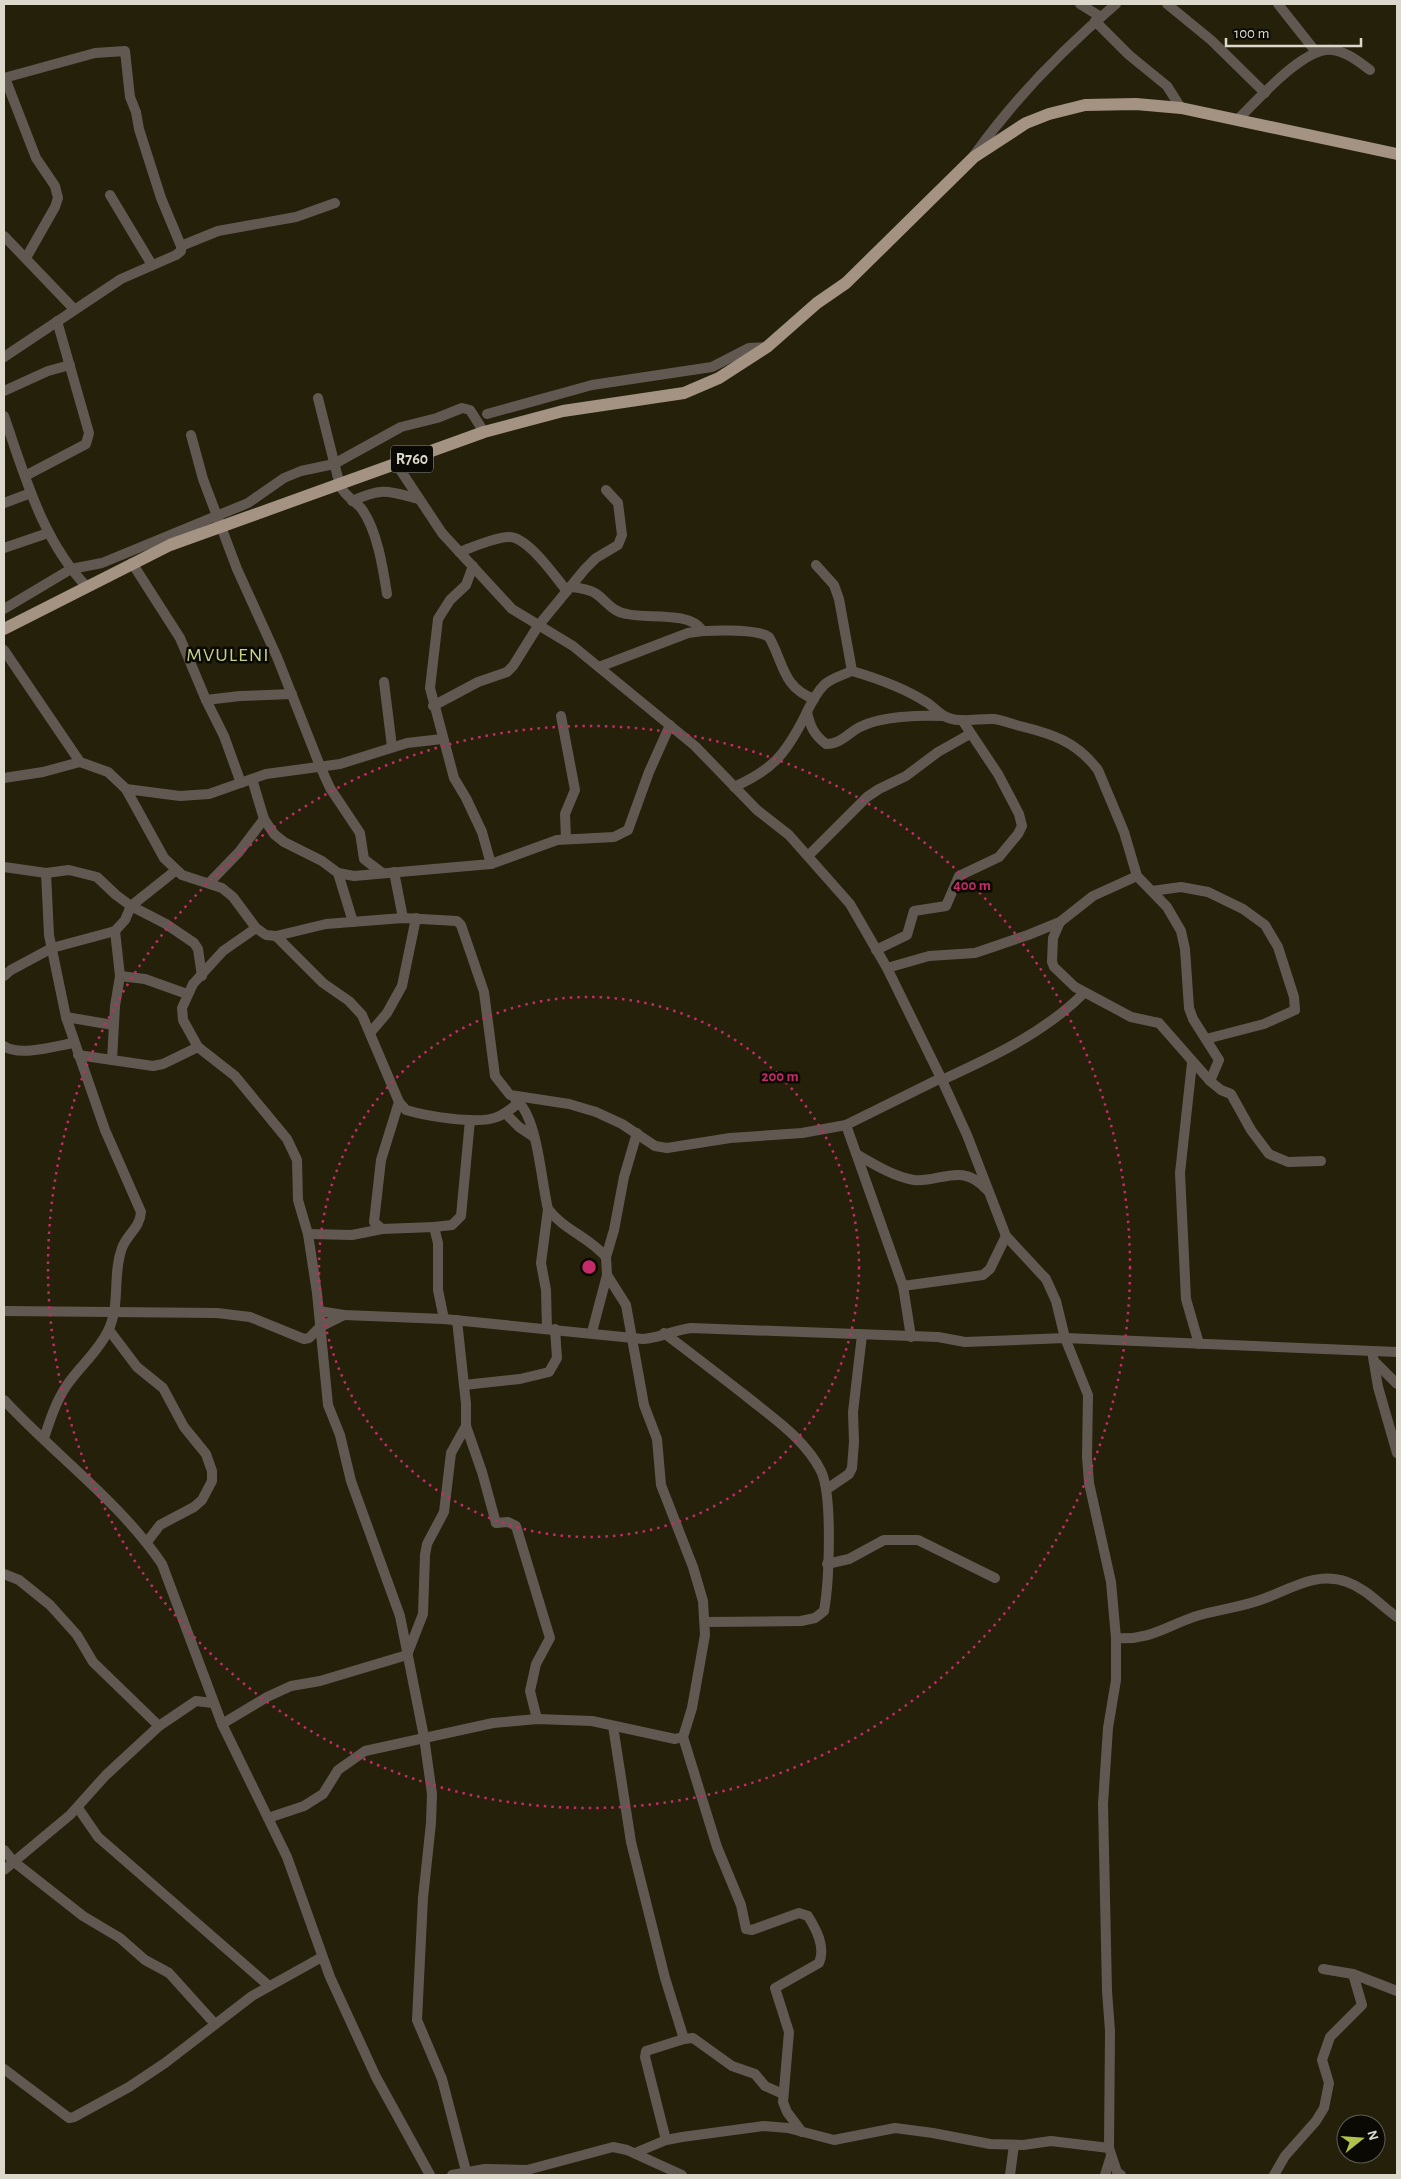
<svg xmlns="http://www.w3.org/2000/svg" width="1401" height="2179" font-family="'Alegreya Sans',sans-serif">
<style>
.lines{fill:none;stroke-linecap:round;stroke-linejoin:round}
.minor{stroke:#615951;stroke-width:10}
.primary{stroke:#a49283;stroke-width:12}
.ring{fill:none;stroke:#c52b66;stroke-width:2.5;stroke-dasharray:2.5 5}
.labels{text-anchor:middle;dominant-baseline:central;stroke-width:5;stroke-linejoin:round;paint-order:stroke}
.shield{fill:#0b0903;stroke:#9d9b90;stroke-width:1}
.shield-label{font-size:16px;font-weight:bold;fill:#dcd9cc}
.quarter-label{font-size:20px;letter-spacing:1px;fill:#c6d386;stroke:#0b0903}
.centre{fill:#c52b66;stroke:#0b0903;stroke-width:2.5}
.ring-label{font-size:15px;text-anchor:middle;font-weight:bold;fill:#c52b66;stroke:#0b0903;stroke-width:5;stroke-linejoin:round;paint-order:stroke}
</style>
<rect width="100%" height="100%" fill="#24200a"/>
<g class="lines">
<!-- minor -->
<g class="minor">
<path d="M 1080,4 L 1101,17"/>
<path d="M 1167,4 L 1211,40 L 1265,93"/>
<path d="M 1278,4 L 1316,52"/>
<path d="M 1095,21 L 1129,55 L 1167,86 L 1181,108"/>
<path d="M 4,78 L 95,53 L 125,51 L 130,97 L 136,112 L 139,129 L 161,198 L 181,246 L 181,251 L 176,255 L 121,279 L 4,357"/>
<path d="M 5,78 L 36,158 L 55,186 L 58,198 L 55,207 L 26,258"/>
<path d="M 1238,119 C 1257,101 1305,45 1333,50 C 1347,52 1359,62 1370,70"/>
<path d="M 975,154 C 1015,98 1063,49 1116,4"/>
<path d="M 110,195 L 152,265"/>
<path d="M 4,236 L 74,309"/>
<path d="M 181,246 L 218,231 L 296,217 L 335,203"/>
<path d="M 4,391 L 48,371 L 70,365"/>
<path d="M 318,398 L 340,486 C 345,496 354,500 361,508 C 377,529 383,568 387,594"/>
<path d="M 487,414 L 592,385 L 712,367 L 749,348 L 767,347"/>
<path d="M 4,416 C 25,476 42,540 87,587"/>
<path d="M 191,435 L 203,479 L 237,569 L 277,657 L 320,766 L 330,788 L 360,833 L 364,859 L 381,872"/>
<path d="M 397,465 L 442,533 L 512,609 L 573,646 L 695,746 L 757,810 L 789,835 L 850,904 L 887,968 L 941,1078 L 967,1135 L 1006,1236 L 1046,1279 L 1056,1301 L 1065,1338 L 1088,1395 L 1087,1457 L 1089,1483 L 1111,1582 L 1116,1638 L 1116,1680 L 1108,1728 L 1103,1804 L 1107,1991 L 1110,2031 L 1109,2148 L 1117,2172 L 1121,2175"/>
<path d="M 25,476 L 86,444 L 89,433 L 57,321"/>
<path d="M 352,501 C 383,487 388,491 419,499"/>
<path d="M 4,503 L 31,493"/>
<path d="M 4,548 L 48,533"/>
<path d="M 459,552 C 474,547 492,538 508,537 C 527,535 556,578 567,591"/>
<path d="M 132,563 L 180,638 L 206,700 L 224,736 L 241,783"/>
<path d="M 816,565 L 834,585 L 839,599 L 852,671 C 876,678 904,688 926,702 C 933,706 938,713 944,716 C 959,724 978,718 994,719 C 1002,720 1012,724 1020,726 C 1053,734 1077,742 1098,770 L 1124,832 L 1137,876 L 1167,907 L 1181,931 L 1185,949 L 1189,1008 L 1193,1019 L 1219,1060 L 1210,1081"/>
<path d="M 473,566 L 466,585 L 450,600 L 438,619 L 430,688 L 454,778 L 466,798 L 482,832 L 491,864"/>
<path d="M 572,587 C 580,588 588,589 595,593 C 607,601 612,612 627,614 C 648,619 688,611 702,630"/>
<path d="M 4,609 L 71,569 L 102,563 L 248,503 L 284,478 L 301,471 L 334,464 L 401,427 L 437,418 L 462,408 L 470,410 L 484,432"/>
<path d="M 4,650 L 80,762 L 108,772 L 126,789 L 164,858 L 182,875 L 222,888 L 233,897 L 256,928 L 266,935 L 276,936 L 326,924 L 403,918 L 457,921 L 461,925 L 484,992 L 495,1076 L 510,1095 L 569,1104 L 596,1112 L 622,1124 L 655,1146 L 667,1148 L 730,1138 L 802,1133 L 846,1125 L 941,1078"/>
<path d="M 599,667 L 688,633 C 704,630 756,628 769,637 C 784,663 782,687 814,699"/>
<path d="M 384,682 L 392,747"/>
<path d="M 206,700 L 240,696 L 292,694"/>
<path d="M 433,706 L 478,682 L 507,672 L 513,666 L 538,626 L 585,569 L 596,558 L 618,545 L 622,535 L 618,503 L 606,490"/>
<path d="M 807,712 C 810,726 814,735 826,744 C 841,744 848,733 860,727 C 881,716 921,715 944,716"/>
<path d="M 561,716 L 575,790 L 565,814 L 566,839"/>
<path d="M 4,778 L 43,772 L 80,762"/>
<path d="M 252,779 L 264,819 L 274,834 L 284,842 L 322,861 L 338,873 L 354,876 L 491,864 L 557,840 L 614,837 L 628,830 L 649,772 L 670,725"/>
<path d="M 734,787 C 772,770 785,755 804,718 C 809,707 815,694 824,685 C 831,678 843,675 852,671"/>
<path d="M 126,789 L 180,796 L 209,794 L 266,774 L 340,764 L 407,743 L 442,739"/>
<path d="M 808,856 L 867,797 L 879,789 L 906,776 L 938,752 L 970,734"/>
<path d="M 4,867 L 46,873 L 69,870 L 97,877 L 116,895 L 131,906 L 166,924 L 194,943 L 198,949 L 202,976"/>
<path d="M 394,872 L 403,918"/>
<path d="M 338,873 L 353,922"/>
<path d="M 209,883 L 239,852 L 264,819"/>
<path d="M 1152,891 L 1181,887 L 1208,892 L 1243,909 L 1265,925 L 1278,947 L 1294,997 L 1295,1010 L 1264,1024 L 1206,1039"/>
<path d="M 1060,922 L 1053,938 L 1052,962 L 1054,967 L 1075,987 L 1131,1017 L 1159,1023 L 1210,1081 L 1221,1090 L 1231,1094 L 1251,1130 L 1269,1154 L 1288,1162 L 1321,1161"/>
<path d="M 256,928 L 223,951 L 193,984 L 182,1008 L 183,1020 L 198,1047 L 235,1076 L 287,1139 L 297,1160 L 298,1200 L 308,1234 L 317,1293 L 328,1405 L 340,1435 L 351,1481 L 400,1616 L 424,1737 L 432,1794 L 431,1823 L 423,1898 L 417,2020 L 442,2079 L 466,2171"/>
<path d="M 276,936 L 323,983 L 349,1001 L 362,1015 L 399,1102 L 406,1110 C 426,1116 478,1125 497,1117 C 506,1114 513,1107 520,1102"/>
<path d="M 876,950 L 907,935 L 914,911 L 946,906 L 959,876 L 999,857 L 1018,834 L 1022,826 L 1019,814 L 998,774 L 962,720"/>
<path d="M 887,968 L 929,956 L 975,953 L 1028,935 L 1060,922 L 1093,896 L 1137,876"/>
<path d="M 4,976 L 11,970 L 52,948 L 115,931 L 125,920 L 131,906 L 175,871"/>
<path d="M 120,976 L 145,979 L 187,994"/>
<path d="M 66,1017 L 113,1025"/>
<path d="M 370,1033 L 387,1013 L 402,986 L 416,918"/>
<path d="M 4,1046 C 19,1057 56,1046 73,1043"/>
<path d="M 78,1055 L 153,1066 L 163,1064 L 198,1047"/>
<path d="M 112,1060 L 115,1006 L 120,976 L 115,931"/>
<path d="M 1192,1063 L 1180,1173 L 1186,1299 L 1199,1344"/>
<path d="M 942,1080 C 992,1057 1044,1033 1084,993"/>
<path d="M 515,1099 C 538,1115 541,1182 548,1209 C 564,1230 589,1237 606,1257"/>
<path d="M 399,1102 L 381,1160 L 374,1222 L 382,1229 L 434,1227 L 438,1243 L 438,1290 L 444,1319"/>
<path d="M 505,1113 L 519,1127 L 534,1137"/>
<path d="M 846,1125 L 903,1286 L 911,1337"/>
<path d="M 858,1155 C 875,1165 895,1177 914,1180 C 940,1183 962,1161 987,1190"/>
<path d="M 434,1227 L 452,1225 L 461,1216 L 470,1120"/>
<path d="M 308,1234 L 352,1235 L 382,1229"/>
<path d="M 903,1286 L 983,1275 L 990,1269 L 1006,1236"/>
<path d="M 4,1311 L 217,1313 L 250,1317 L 304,1339 L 309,1338 L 320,1327 L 344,1315"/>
<path d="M 319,1311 L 344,1315 L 444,1319 L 643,1339 C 660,1338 674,1330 691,1328 L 938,1337 L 965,1342 L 1065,1338 L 1397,1352"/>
<path d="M 547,1329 L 546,1290 L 541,1263 L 548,1209"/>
<path d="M 109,1330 L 137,1367 L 163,1388 L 184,1427 L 206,1454 L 212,1471 L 212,1481 L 202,1500 L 194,1507 L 160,1525 L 147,1542"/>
<path d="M 592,1332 L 607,1275"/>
<path d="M 664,1333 C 692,1354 719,1375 746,1396 C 773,1418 805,1439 821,1471 C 833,1496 829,1583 824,1611 L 815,1618 L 801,1621 L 705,1622"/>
<path d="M 1372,1351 L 1378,1387 L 1397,1453"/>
<path d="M 1374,1361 L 1397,1384"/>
<path d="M 464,1385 L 520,1379 L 549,1372 L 557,1358 L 555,1329"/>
<path d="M 4,1400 C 55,1455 119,1501 162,1564 L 222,1724 L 287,1857 L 330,1977 L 376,2077 L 430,2175"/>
<path d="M 466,1426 L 482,1472 L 496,1523 L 508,1522 L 516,1526 L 550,1638 L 536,1664 L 530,1691 L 537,1719"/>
<path d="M 44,1438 C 50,1420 56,1401 67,1385 C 80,1366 98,1352 108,1331 C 121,1305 112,1275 122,1248 C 127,1234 140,1228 141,1212 L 105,1130 L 66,1017 L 49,935 L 46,873"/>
<path d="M 827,1489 L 849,1474 L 852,1468 L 854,1442 L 853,1412 L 862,1335"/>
<path d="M 827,1564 L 849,1559 L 884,1540 L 918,1540 L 995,1578"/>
<path d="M 4,1574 L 19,1580 L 50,1605 L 77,1635 L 93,1662 L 159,1726"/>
<path d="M 1116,1638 C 1151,1641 1169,1624 1200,1615 C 1221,1609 1242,1607 1263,1599 C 1291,1589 1316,1571 1347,1582 C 1367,1589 1380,1605 1397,1617"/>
<path d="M 222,1724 L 267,1697 L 291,1686 L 320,1681 L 407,1655 L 423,1614 L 425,1555 L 427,1544 L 444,1512 L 451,1453 L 466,1426 L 466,1404 L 457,1320"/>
<path d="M 613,1726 L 631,1842 L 665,1978 L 684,2039"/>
<path d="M 683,1737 L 717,1847 L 741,1905 L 746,1929 L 752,1930 L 799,1913 L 808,1916 C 816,1929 826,1947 819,1963 L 775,1988 L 789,2032 L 783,2102 L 787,2112 L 802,2132"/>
<path d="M 78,1808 L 98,1837 L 269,1986"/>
<path d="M 268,1818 L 304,1806 L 323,1794 L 338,1770 L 365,1751 L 493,1723 L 537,1719 L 592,1721 L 675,1739 L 683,1737 L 692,1708 L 705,1635 L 703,1601 L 693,1567 L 661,1485 L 657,1439 L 644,1405 L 626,1305 L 607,1275 L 606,1257 L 614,1230 L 624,1177 L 637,1133"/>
<path d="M 4,1850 L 13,1861 L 83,1916 L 120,1938 L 145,1960 L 169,1973 L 215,2024"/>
<path d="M 4,1870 L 70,1815 L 106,1775 L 159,1726 L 196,1701 L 213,1703"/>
<path d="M 1323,1969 L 1353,1974 L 1397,1991"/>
<path d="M 4,2069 L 69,2118 L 74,2117 L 129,2087 L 165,2063 L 252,1996 L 322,1957"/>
<path d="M 666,2140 L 645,2057 L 646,2051 L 684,2039 L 693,2038 L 732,2066 L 755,2074 L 765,2086 L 783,2094"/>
<path d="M 635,2153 L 666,2140 L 682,2137 L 764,2126 L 788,2128 L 834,2140 L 895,2128 L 933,2133 L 990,2144 L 1023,2145 L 1051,2141 L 1109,2148"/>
<path d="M 452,2175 L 485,2169 L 527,2170 L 613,2147 L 627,2150 L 682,2175"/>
<path d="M 1010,2175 L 1014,2145"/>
<path d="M 1105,2175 L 1111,2156"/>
<path d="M 1274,2175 L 1285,2156 L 1316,2121 L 1324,2108 L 1329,2083 L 1322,2060 L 1330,2037 L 1362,2005 L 1353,1974"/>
</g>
<!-- primary -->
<path class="primary" d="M 4,629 L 170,545 L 484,432 L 563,411 L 684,393 L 719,378 L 767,347 L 817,303 L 846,283 L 974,157 L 1026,123 L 1049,114 L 1085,105 L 1136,104 L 1181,108 L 1397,154"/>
</g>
<!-- distance rings -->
<g class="ring">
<circle cx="589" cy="1267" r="270"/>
<circle cx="589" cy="1267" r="541"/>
</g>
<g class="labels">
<!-- shield labels -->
<rect class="shield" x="391" y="445.5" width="42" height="27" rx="4"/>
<g class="shield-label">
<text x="412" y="459">R760</text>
</g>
<!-- quarter labels -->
<g class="quarter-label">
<text x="228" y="655">MVULENI</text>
</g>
</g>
<circle cx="589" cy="1267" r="8" class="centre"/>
<g class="ring-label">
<text x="972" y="890">400 m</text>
<text x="780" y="1081">200 m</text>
</g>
<!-- border -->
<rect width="1401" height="2179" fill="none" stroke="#dcd9cc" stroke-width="10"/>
<!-- north arrow -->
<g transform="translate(1361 2139) rotate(73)"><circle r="24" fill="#0b0903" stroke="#5f5c53"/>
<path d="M0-4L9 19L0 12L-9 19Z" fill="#b2c34c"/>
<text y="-8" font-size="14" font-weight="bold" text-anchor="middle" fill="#dcd9cc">N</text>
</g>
<!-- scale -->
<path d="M1226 38v8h135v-8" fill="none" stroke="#dcd9cc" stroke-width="2.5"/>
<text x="1234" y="38" font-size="15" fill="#dcd9cc" stroke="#0b0903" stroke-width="4" paint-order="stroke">100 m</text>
</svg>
